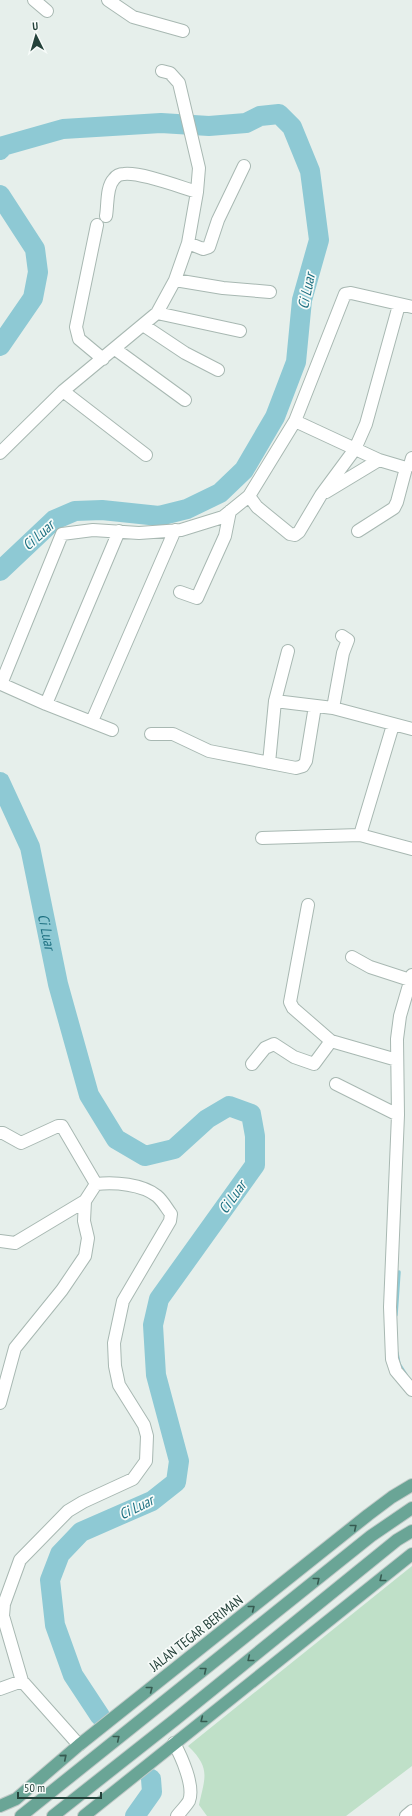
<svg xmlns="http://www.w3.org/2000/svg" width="412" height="1816" viewBox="0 0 412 1816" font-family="'PT Sans Narrow',sans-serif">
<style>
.green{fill:#bfe0c8}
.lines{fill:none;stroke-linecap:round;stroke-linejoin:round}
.stream{stroke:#8ec9d4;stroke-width:3.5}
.river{stroke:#8ec9d4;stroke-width:20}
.street-casing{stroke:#a8b8b2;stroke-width:14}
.primary-casing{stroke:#c2cac8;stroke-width:14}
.street{stroke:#fff;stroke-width:12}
.primary{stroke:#6aa596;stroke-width:12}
.oneway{stroke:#365b51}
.labels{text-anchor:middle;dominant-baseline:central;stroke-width:3.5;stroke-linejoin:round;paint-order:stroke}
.street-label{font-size:14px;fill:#24423a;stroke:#f7fbf9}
.water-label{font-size:15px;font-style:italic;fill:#1c6f80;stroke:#f7fbf9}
</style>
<rect width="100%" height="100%" fill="#e6efeb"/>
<path class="green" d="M 412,1566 L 412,1766 L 346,1816 L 207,1816 L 199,1805 C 205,1777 211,1768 188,1746 Z"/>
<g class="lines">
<path class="stream" d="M 396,1315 L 399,1272
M 397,1353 L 399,1364 L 406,1375"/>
<g class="river">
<path d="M 0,150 L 3,146 L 63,129 L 161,123 L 209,126 L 246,123 L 260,116 L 279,114 L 292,127 L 310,171 L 319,240 L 302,300 L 296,362 L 275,417 L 244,470 L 220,493 L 187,509 L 159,516 L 102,510 L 75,511 L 54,520 L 0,571"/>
<path d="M 0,195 L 35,249 L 38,272 L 33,298 L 0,346"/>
<path id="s1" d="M 0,782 L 30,847 L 58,984 L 89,1095 L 116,1139 L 145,1156 L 174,1149 L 207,1119 L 229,1106 L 251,1114 L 255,1136 L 255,1165 L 159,1299 L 153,1325 L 156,1375 L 179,1461 L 176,1482 L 152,1501 L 81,1532 L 60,1554 L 50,1580 L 55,1625 L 73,1675 L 100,1716"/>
<path d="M 135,1816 L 152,1792 L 151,1779"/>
</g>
<defs>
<path id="street" d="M 34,0 L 47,11
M 108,0 L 133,17 L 183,31
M 106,216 C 108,205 106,187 114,179 C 116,176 120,174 124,174 C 141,172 180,187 197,192
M 97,225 L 76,327 L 79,339 L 103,359
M 188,243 L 203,249 L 209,247 L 218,220 L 244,166
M 175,280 L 223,288 L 270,292
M 399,305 L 366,424 L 355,449 L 321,495 L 299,532 L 295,535 L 290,534 L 257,507 L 249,496 L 295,421 L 345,294 L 351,293 L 412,307
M 157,313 L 240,331
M 143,325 L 185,353 L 218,370
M 115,349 L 185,400
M 63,391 L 146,455
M 295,421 L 379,460
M 0,453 L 63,391 L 157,313 L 175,280 L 188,243 L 197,192 L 199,168 L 179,83 L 170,73 L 162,71
M 326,492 L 379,460 L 406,468 L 410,465 L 412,458
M 358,531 L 394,508 L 397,502 L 406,468
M 180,592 L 197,598 L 225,536 L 230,511
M 275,701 L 333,708 L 412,729
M 46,704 L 119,531
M 333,708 L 343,653 L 348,640 L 342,636
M 92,721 L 175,530
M 112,730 L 46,704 L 1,684 L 62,534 L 93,530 L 139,533 L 181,530 L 223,517 L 249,496
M 151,734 L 173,734 L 209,751 L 296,768 L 303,766 L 306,761 L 315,706
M 269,763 L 275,701 L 288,651
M 360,835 L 412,849
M 262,838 L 360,835 L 393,725
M 308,905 L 290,1002 L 293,1008 L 331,1041
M 352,957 L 370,967 L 410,980
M 412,975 L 400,1016 L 397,1039 L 398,1115 L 390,1307 L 392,1359 L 396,1371 L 412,1390
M 252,1064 L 265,1048 L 274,1044 L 294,1057 L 314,1064 L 331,1041 L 397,1060
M 336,1084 L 398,1115
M 0,1133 L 3,1133 L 21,1143 L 58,1126 L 62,1126 L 96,1184 L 85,1201 L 84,1221 L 88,1238 L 85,1256 L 62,1290 L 15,1348 L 0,1403
M 0,1241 L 15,1243 L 85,1201
M 22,1681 L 3,1616 L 4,1604 L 20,1560 L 68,1511 L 83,1502 L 133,1479 L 146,1461 L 147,1436 L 144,1425 L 119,1385 L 115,1366 L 114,1343 L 123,1301 L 170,1221 L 171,1214 C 167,1209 163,1201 157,1196 C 142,1184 115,1182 96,1184
M 0,1689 L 22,1681 L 79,1745
M 174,1743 C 181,1756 195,1786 189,1801 C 186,1806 181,1811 177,1816
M 406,1816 L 412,1811"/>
<path id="primary" d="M 0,1806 L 16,1799 L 79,1745 L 368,1515 L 392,1497 L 412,1485
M 21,1816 L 371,1536 L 412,1508
M 53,1816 L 176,1719 L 397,1540 L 412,1531
M 84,1816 L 412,1554"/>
</defs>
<use href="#street" class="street-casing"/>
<use href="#primary" class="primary-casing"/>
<use href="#street" class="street"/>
<use href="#primary" class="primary"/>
</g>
<defs><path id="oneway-chevron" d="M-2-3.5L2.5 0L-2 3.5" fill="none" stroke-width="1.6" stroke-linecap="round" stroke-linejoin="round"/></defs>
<g class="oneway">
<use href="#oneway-chevron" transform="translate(354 1527) rotate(-39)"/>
<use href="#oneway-chevron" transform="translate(382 1579) rotate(141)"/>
<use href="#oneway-chevron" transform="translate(317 1580) rotate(-39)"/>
<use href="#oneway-chevron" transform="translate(252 1608) rotate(-38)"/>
<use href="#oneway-chevron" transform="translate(250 1659) rotate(141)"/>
<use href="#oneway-chevron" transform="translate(204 1670) rotate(-39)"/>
<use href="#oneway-chevron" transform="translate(150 1689) rotate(-38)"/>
<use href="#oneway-chevron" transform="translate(203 1720) rotate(142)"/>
<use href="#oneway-chevron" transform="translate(117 1738) rotate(-39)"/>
<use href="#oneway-chevron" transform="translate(64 1757) rotate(-40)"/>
</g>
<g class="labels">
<g class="street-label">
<text transform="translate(196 1633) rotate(-38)">JALAN TEGAR BERIMAN</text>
</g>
<g class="water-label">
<text transform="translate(306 291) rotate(-78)">Ci Luar</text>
<text transform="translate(38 535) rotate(-42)">Ci Luar</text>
<text stroke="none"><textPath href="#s1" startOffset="158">Ci Luar</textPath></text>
<text transform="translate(232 1197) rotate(-54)">Ci Luar</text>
<text transform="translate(136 1507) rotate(-26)">Ci Luar</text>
</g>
</g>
<g transform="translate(36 36) rotate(355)" stroke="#f7fbf9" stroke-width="3" paint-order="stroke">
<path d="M0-3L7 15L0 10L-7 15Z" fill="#24423a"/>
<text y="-6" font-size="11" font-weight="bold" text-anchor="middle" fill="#24423a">U</text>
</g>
<path d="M18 1792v6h83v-6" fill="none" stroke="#24423a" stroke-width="2"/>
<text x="24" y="1792" font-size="12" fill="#24423a" stroke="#f7fbf9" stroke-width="3" paint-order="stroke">50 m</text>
</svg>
